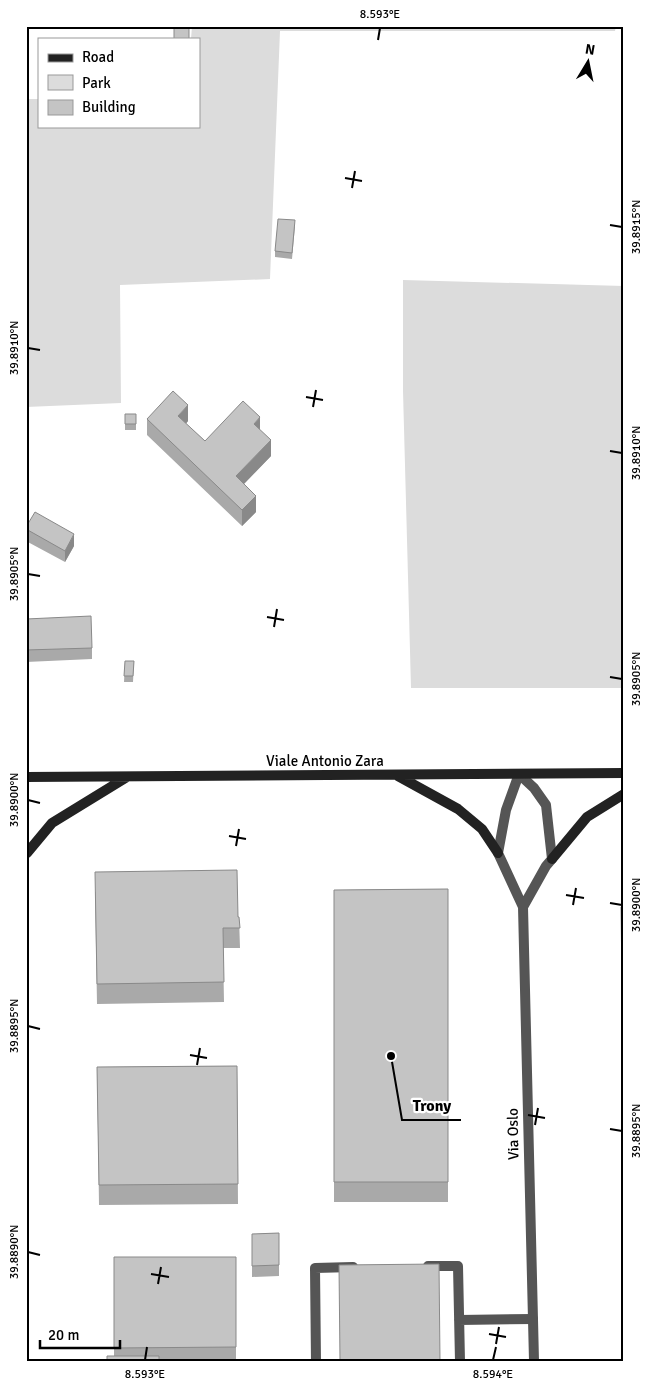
<svg xmlns="http://www.w3.org/2000/svg" width="650" height="1387" viewBox="0 0 650 1387" font-family="Signika,sans-serif">
<style>
.green{fill:#dcdcdc}
.lines{fill:none;stroke-linecap:round;stroke-linejoin:round}
.lane{stroke:#555;stroke-width:10}
.street{stroke:#555;stroke-width:10}
.secondary{stroke:#222;stroke-width:10}
.wall{fill:#a9a9a9}
.shaded-wall{fill:#898989}
.building{fill:#c4c4c4;stroke:#898989}
.ticks{fill:none;stroke:#000;stroke-width:2}
.labels{text-anchor:middle;dominant-baseline:central;stroke-width:4.5;stroke-linejoin:round;paint-order:stroke}
.street-label{font-size:15px;fill:#000;stroke:#fff}
.leader{fill:none;stroke:#000;stroke-width:2}
.callout-dot{fill:#000;stroke:#fff;stroke-width:2}
.callout-label{font-size:16px;text-anchor:middle;font-weight:bold;fill:#000;stroke:#fff;stroke-width:4.5;stroke-linejoin:round;paint-order:stroke}
.neatline{fill:none;stroke:#000;stroke-width:2}
.ticks-label{font-size:12px;text-anchor:middle;fill:#000}
</style>
<rect width="100%" height="100%" fill="#fff"/>
<path class="green" d="M 192,26 L 616,26 L 615,31 L 280,31 L 270,279 L 120,285 L 121,403 L 26,407 L 26,99 L 39,99 L 39,126 L 199,126 L 199,39 L 191,39 Z
M 403,280 L 624,286 L 624,688 L 411,688 L 403,391 Z"/>
<g class="lines">
<path class="lane" d="M 428,1266 L 458,1266 L 460,1361
M 459,1320 L 533,1319
M 316,1361 L 315,1268 L 353,1267"/>
<path class="street" d="M 523,907 L 546,866 L 552,859 L 546,805 L 534,788 L 519,774 L 506,810 L 498,853 L 523,907 L 534,1361"/>
<path class="secondary" d="M 398,776 L 458,809 L 482,829 L 498,853
M 26,777 L 624,773
M 27,853 L 52,823 L 127,777
M 552,859 L 587,817 L 624,794"/>
</g>
<path class="wall" d="M 295,226 L 292,259 L 275,257 L 275,251 Z
M 125,414 L 136,414 L 136,430 L 125,430 Z
M 147,419 L 188,421 L 186,424 L 205,441 L 260,430 L 271,456 L 244,484 L 256,512 L 242,526 L 147,435 Z
M 26,527 L 74,546 L 65,562 L 26,541 Z
M 26,619 L 92,648 L 92,659 L 26,662 Z
M 125,661 L 134,661 L 133,682 L 124,682 Z
M 448,889 L 448,1202 L 334,1202 L 334,890 Z
M 95,892 L 239,917 L 240,948 L 223,948 L 224,1002 L 97,1004 Z
M 237,1066 L 238,1204 L 99,1205 L 97,1067 Z
M 279,1233 L 279,1276 L 252,1277 L 252,1234 Z
M 114,1257 L 236,1257 L 236,1361 L 107,1361 L 114,1356 Z"/>
<path class="shaded-wall" d="M 188,405 L 188,421 L 178,432 L 178,416 Z
M 260,417 L 260,433 L 254,424 Z
M 271,440 L 271,456 L 236,492 L 236,476 Z
M 256,496 L 256,512 L 242,526 L 242,510 Z
M 74,534 L 74,546 L 65,562 L 65,551 Z"/>
<path class="building" d="M 174,26 L 189,26 L 189,39 L 174,39 Z
M 278,219 L 295,220 L 292,253 L 275,251 Z
M 173,391 L 188,405 L 178,416 L 205,441 L 243,401 L 260,417 L 254,424 L 271,440 L 236,476 L 256,496 L 242,510 L 147,419 Z
M 125,414 L 136,414 L 136,424 L 125,424 Z
M 35,512 L 74,534 L 65,551 L 26,529 L 26,527 Z
M 91,616 L 92,648 L 26,650 L 26,619 Z
M 125,661 L 134,661 L 133,676 L 124,676 Z
M 237,870 L 238,917 L 239,917 L 240,928 L 223,928 L 224,982 L 97,984 L 95,872 Z
M 448,889 L 448,1182 L 334,1182 L 334,890 Z
M 621,907 L 624,907 L 624,1128 Z
M 237,1066 L 238,1184 L 99,1185 L 97,1067 Z
M 279,1233 L 279,1265 L 252,1266 L 252,1234 Z
M 114,1257 L 236,1257 L 236,1347 L 114,1348 Z
M 439,1264 L 440,1361 L 340,1361 L 339,1265 Z
M 107,1356 L 159,1356 L 159,1361 L 107,1361 Z"/>
<path class="ticks" d="M 378,40 L 380,28M 345,178 L 362,181M 352,188 L 355,171M 610,225 L 622,227M 28,348 L 40,350M 306,397 L 323,400M 313,407 L 316,390M 610,451 L 622,453M 28,574 L 40,576M 267,617 L 284,620M 274,627 L 277,609M 610,677 L 622,679M 28,800 L 40,803M 229,836 L 246,839M 236,846 L 239,829M 566,895 L 584,898M 610,903 L 622,905M 573,905 L 576,888M 28,1026 L 40,1029M 190,1055 L 207,1058M 197,1065 L 200,1048M 528,1115 L 545,1118M 535,1125 L 538,1108M 610,1129 L 622,1131M 28,1252 L 40,1255M 151,1274 L 169,1277M 158,1284 L 161,1267M 489,1334 L 506,1337M 496,1344 L 499,1327M 145,1360 L 147,1347M 493,1360 L 496,1347"/>
<g class="labels">
<g class="street-label">
<text x="325" y="761">Viale Antonio Zara</text>
<text transform="translate(513 1134) rotate(-91)">Via Oslo</text>
</g>
</g>
<path class="leader" d="M391 1056L402 1120H461"/>
<circle class="callout-dot" cx="391" cy="1056" r="5"/>
<g class="callout-label">
<text x="432" y="1111">Trony</text>
</g>
<rect width="650" height="1387" fill="none" stroke="#ffffff" stroke-width="55"/>
<rect x="38" y="38" width="162" height="90" fill="#ffffff" stroke="#999999"/>
<rect x="48" y="54" width="25" height="8" fill="#222222" stroke="#999999"/>
<text x="82" y="62" font-size="15" fill="#000000">Road</text>
<rect x="48" y="75" width="25" height="15" fill="#dcdcdc" stroke="#999999"/>
<text x="82" y="88" font-size="15" fill="#000000">Park</text>
<rect x="48" y="100" width="25" height="15" fill="#c4c4c4" stroke="#999999"/>
<text x="82" y="112" font-size="15" fill="#000000">Building</text>
<g transform="translate(588 62) rotate(10)" stroke="#ffffff" stroke-width="4" paint-order="stroke">
<path d="M0-4L9 19L0 12L-9 19Z" fill="#000000"/>
<text y="-8" font-size="14" font-weight="bold" text-anchor="middle" fill="#000000">N</text>
</g>
<path d="M40 1340v8h80v-8" fill="none" stroke="#000000" stroke-width="2.5"/>
<text x="48" y="1340" font-size="15" fill="#000000" stroke="#ffffff" stroke-width="4" paint-order="stroke">20 m</text>
<rect x="28" y="28" width="594" height="1332" class="neatline"/>
<g class="ticks-label">
<text x="380" y="18">8.593°E</text>
<text transform="translate(636 227) rotate(-90)" y="4">39.8915°N</text>
<text transform="translate(14 348) rotate(-90)" y="4">39.8910°N</text>
<text transform="translate(636 453) rotate(-90)" y="4">39.8910°N</text>
<text transform="translate(14 574) rotate(-90)" y="4">39.8905°N</text>
<text transform="translate(636 679) rotate(-90)" y="4">39.8905°N</text>
<text transform="translate(14 800) rotate(-90)" y="4">39.8900°N</text>
<text transform="translate(636 905) rotate(-90)" y="4">39.8900°N</text>
<text transform="translate(14 1026) rotate(-90)" y="4">39.8895°N</text>
<text transform="translate(636 1131) rotate(-90)" y="4">39.8895°N</text>
<text transform="translate(14 1252) rotate(-90)" y="4">39.8890°N</text>
<text x="145" y="1378">8.593°E</text>
<text x="493" y="1378">8.594°E</text>
</g>
</svg>
